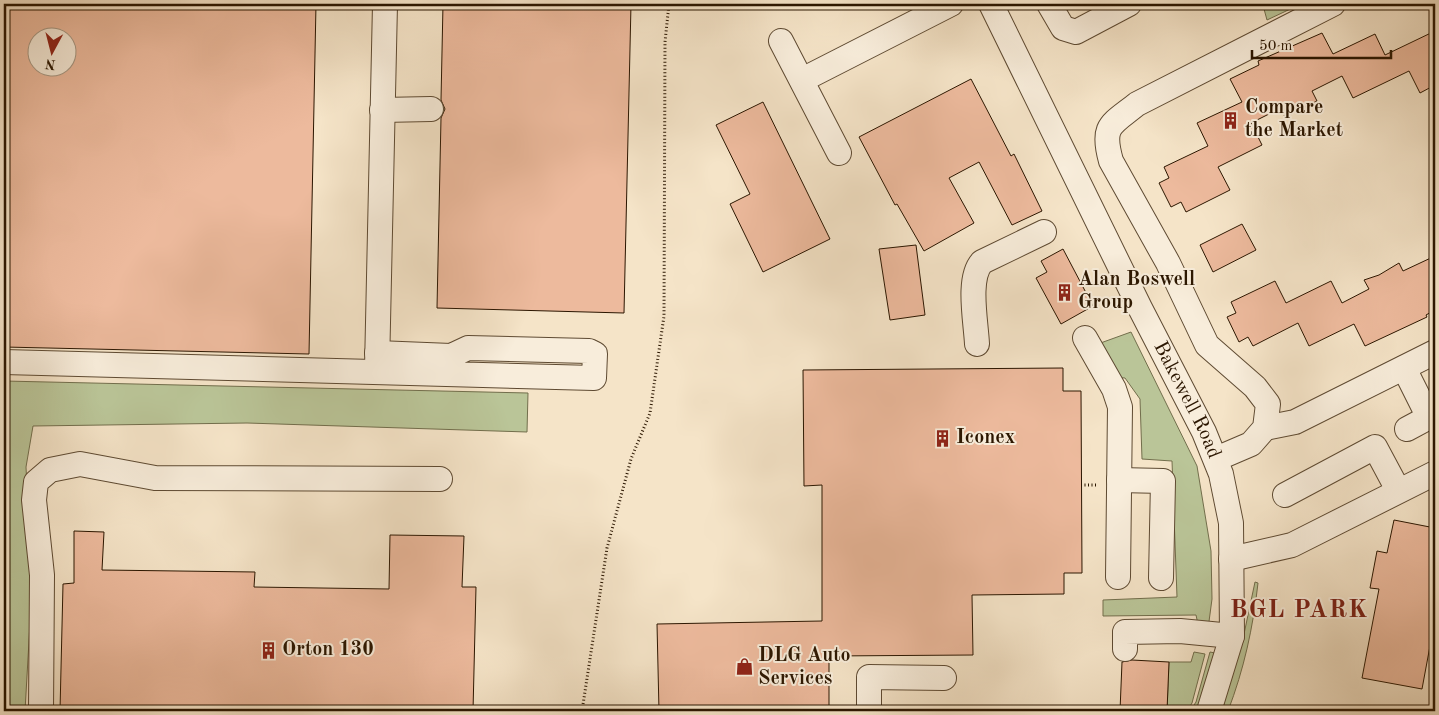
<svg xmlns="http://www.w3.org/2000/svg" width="1439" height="715" viewBox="0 0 1439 715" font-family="'Old Standard TT',serif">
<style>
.green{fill:#bac598;stroke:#726e4c}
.building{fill:#edba9d;stroke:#2b1600;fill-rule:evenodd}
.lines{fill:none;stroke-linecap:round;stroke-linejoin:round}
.minor-casing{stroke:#5e4a32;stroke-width:26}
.path{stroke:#2b1600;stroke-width:3;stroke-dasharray:1 2.5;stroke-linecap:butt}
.minor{stroke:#f8eddb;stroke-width:24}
.labels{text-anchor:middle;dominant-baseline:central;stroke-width:4;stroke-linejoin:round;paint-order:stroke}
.poi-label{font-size:20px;font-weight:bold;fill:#2b1600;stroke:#f8eddb;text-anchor:start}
.street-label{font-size:20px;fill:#2b1600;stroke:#f8eddb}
.district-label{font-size:25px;font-weight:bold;letter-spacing:1px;fill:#7a1f14;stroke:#f8eddb}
</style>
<rect width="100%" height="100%" fill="#f5e4c8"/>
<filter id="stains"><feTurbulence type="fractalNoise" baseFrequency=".004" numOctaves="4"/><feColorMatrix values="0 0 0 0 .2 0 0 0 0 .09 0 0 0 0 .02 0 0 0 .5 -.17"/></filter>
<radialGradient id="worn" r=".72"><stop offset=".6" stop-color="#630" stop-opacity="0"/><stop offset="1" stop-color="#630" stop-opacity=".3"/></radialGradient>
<path class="green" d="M 1274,4 L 1301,4 L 1267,20 L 1264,9 Z
M 1131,332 L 1197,466 L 1211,551 L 1212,599 L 1208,629 L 1199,629 L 1196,615 L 1103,616 L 1103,600 L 1177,597 L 1172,461 L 1142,459 L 1140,399 L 1125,378 L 1112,377 L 1095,345 Z
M 4,381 L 528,393 L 527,432 L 247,423 L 33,426 L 26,467 L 32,588 L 25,711 L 4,711 L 4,549 L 7,426 L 4,421 Z
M 1255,582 L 1258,583 C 1253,628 1244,669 1228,711 L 1218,711 L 1244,634 Z
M 1194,652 L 1205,654 L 1192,703 L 1187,711 L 1167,711 L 1169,662 L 1191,662 Z
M 1210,652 L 1220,654 L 1203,711 L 1190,711 L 1196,702 Z"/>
<path class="building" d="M 4,4 L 316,4 L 309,354 L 4,347 ZM 38,38 L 68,38 L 68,68 L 38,68 Z
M 443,4 L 631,4 L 624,313 L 437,308 L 441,118 L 445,109 L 441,100 Z
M 1435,31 L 1435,85 L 1420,93 L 1409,71 L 1353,98 L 1342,76 L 1312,91 L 1317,101 L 1285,117 L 1281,108 L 1251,123 L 1262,145 L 1218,167 L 1230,190 L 1186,212 L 1181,202 L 1171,207 L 1159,183 L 1169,178 L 1164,167 L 1208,146 L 1197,123 L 1242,102 L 1230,79 L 1259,65 L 1258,61 L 1322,33 L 1333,54 L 1375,34 L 1385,55 Z
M 971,79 L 1011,156 L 1014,154 L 1042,211 L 1012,225 L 979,162 L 949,178 L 974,223 L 924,251 L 897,204 L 895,205 L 859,137 Z
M 763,102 L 830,239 L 763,272 L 730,204 L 750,194 L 716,125 Z
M 1242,224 L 1256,250 L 1213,272 L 1200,245 Z
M 916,245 L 925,315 L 890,320 L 879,249 Z
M 1063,249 L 1093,306 L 1061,324 L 1036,278 L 1047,272 L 1041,261 Z
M 1435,256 L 1435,310 L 1426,315 L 1427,317 L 1365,346 L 1354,324 L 1309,346 L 1298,323 L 1253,346 L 1248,337 L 1239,342 L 1227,317 L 1236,313 L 1231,302 L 1275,281 L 1286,303 L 1331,281 L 1342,303 L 1369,289 L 1364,280 L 1379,275 L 1399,263 L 1403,271 Z
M 1063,368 L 1063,391 L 1081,391 L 1082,573 L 1064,573 L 1064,594 L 972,595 L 973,655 L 829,656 L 829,711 L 659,711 L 657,624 L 822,621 L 822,485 L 804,486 L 803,370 Z
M 1394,520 L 1435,528 L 1435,619 L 1422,689 L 1362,678 L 1379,589 L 1370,588 L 1377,551 L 1387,553 Z
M 74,531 L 104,532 L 102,570 L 255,572 L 254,587 L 389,589 L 390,535 L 464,536 L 462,587 L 476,587 L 473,711 L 60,711 L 63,584 L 74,583 Z
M 1132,660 L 1169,662 L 1167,711 L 1120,711 L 1122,662 Z"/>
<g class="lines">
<defs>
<g id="minor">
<path id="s1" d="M 991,4 L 1140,308 L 1204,432 L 1221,474 L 1231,523 L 1232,636 L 1209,711"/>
<path d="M 1049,4 L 1063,28 L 1076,32 L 1129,4"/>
<path d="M 781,41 L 839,153"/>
<path d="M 802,80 L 951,4"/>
<path d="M 382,110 L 431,109"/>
<path d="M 1085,338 L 1114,389 L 1120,407 L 1118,577"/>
<path d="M 977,344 C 976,322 967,278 982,262 L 1044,232"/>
<path d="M 4,362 L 594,378 L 595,354 L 589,351 L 468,348 L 451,356 L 377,353"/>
<path d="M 377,368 L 385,4"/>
<path d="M 1404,368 L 1429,418"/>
<path d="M 1265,428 L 1295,422 L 1435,352"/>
<path d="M 1407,429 L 1435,414"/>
<path d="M 1216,459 L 1251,444 L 1265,428 L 1268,404 L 1255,387 L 1207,345 L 1168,263 L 1111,161 C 1101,125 1111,125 1137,104 L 1333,4"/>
<path d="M 1119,480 L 1163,481 L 1161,578"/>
<path d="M 1285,495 L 1375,447 L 1398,490"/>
<path d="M 1231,559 L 1292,545 L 1435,473"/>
<path d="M 1125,649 L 1125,632 L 1180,631 L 1232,636"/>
<path d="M 41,711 L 42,575 L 34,500 L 36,482 L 50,470 L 80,464 L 155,478 L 440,479"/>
<path d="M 869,711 L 869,677 L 944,678"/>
</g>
</defs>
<use href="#minor" class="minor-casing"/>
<path class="path" d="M 1081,485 L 1098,485
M 582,711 L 607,548 L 631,459 L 650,413 L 664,316 L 665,42 L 669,4"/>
<use href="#minor" class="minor"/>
</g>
<defs>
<symbol id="building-bare" viewBox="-9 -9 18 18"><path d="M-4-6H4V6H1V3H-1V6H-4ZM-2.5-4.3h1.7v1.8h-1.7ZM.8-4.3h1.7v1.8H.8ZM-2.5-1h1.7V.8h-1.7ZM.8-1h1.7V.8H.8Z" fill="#8f2418" stroke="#f8eddb" stroke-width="2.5" paint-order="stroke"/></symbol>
<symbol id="shop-bare" viewBox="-9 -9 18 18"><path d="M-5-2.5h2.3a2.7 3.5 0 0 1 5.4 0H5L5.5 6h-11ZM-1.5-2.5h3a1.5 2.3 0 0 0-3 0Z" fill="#8f2418" stroke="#f8eddb" stroke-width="2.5" paint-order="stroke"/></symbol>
</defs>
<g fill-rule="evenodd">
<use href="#building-bare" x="1218" y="108" width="25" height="25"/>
<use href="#building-bare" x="1052" y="280" width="25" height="25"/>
<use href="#building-bare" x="930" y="426" width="25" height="25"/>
<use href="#building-bare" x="256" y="638" width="25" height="25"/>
<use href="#shop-bare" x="732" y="654" width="25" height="25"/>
</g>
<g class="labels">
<g class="poi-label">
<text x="1245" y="108">Compare<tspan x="1245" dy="23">the Market</tspan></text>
<text x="1078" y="280">Alan Boswell<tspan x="1078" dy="23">Group</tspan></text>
<text x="956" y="438">Iconex</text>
<text x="282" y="650">Orton 130</text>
<text x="758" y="656">DLG Auto<tspan x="758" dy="23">Services</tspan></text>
</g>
<g class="street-label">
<text stroke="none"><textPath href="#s1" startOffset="442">Bakewell Road</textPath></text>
</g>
<g class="district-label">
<text x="1299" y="610">BGL PARK</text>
</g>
</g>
<rect width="1439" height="715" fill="none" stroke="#f5e4c8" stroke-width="20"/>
<rect x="5" y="5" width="1429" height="705" fill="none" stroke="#2b1600" stroke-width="2.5"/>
<rect x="10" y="10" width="1419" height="695" fill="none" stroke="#2b1600"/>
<g transform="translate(52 52) rotate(187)"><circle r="24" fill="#f8eddb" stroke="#a69783"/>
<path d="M0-4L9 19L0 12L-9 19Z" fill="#8f2418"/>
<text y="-8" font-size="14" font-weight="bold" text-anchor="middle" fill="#2b1600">N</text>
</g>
<path d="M1252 50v8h139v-8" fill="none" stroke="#2b1600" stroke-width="2.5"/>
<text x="1259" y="50" font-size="15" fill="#2b1600" stroke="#f8eddb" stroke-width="4" paint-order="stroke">50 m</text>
<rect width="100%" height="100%" filter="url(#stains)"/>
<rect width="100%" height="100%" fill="url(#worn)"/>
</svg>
